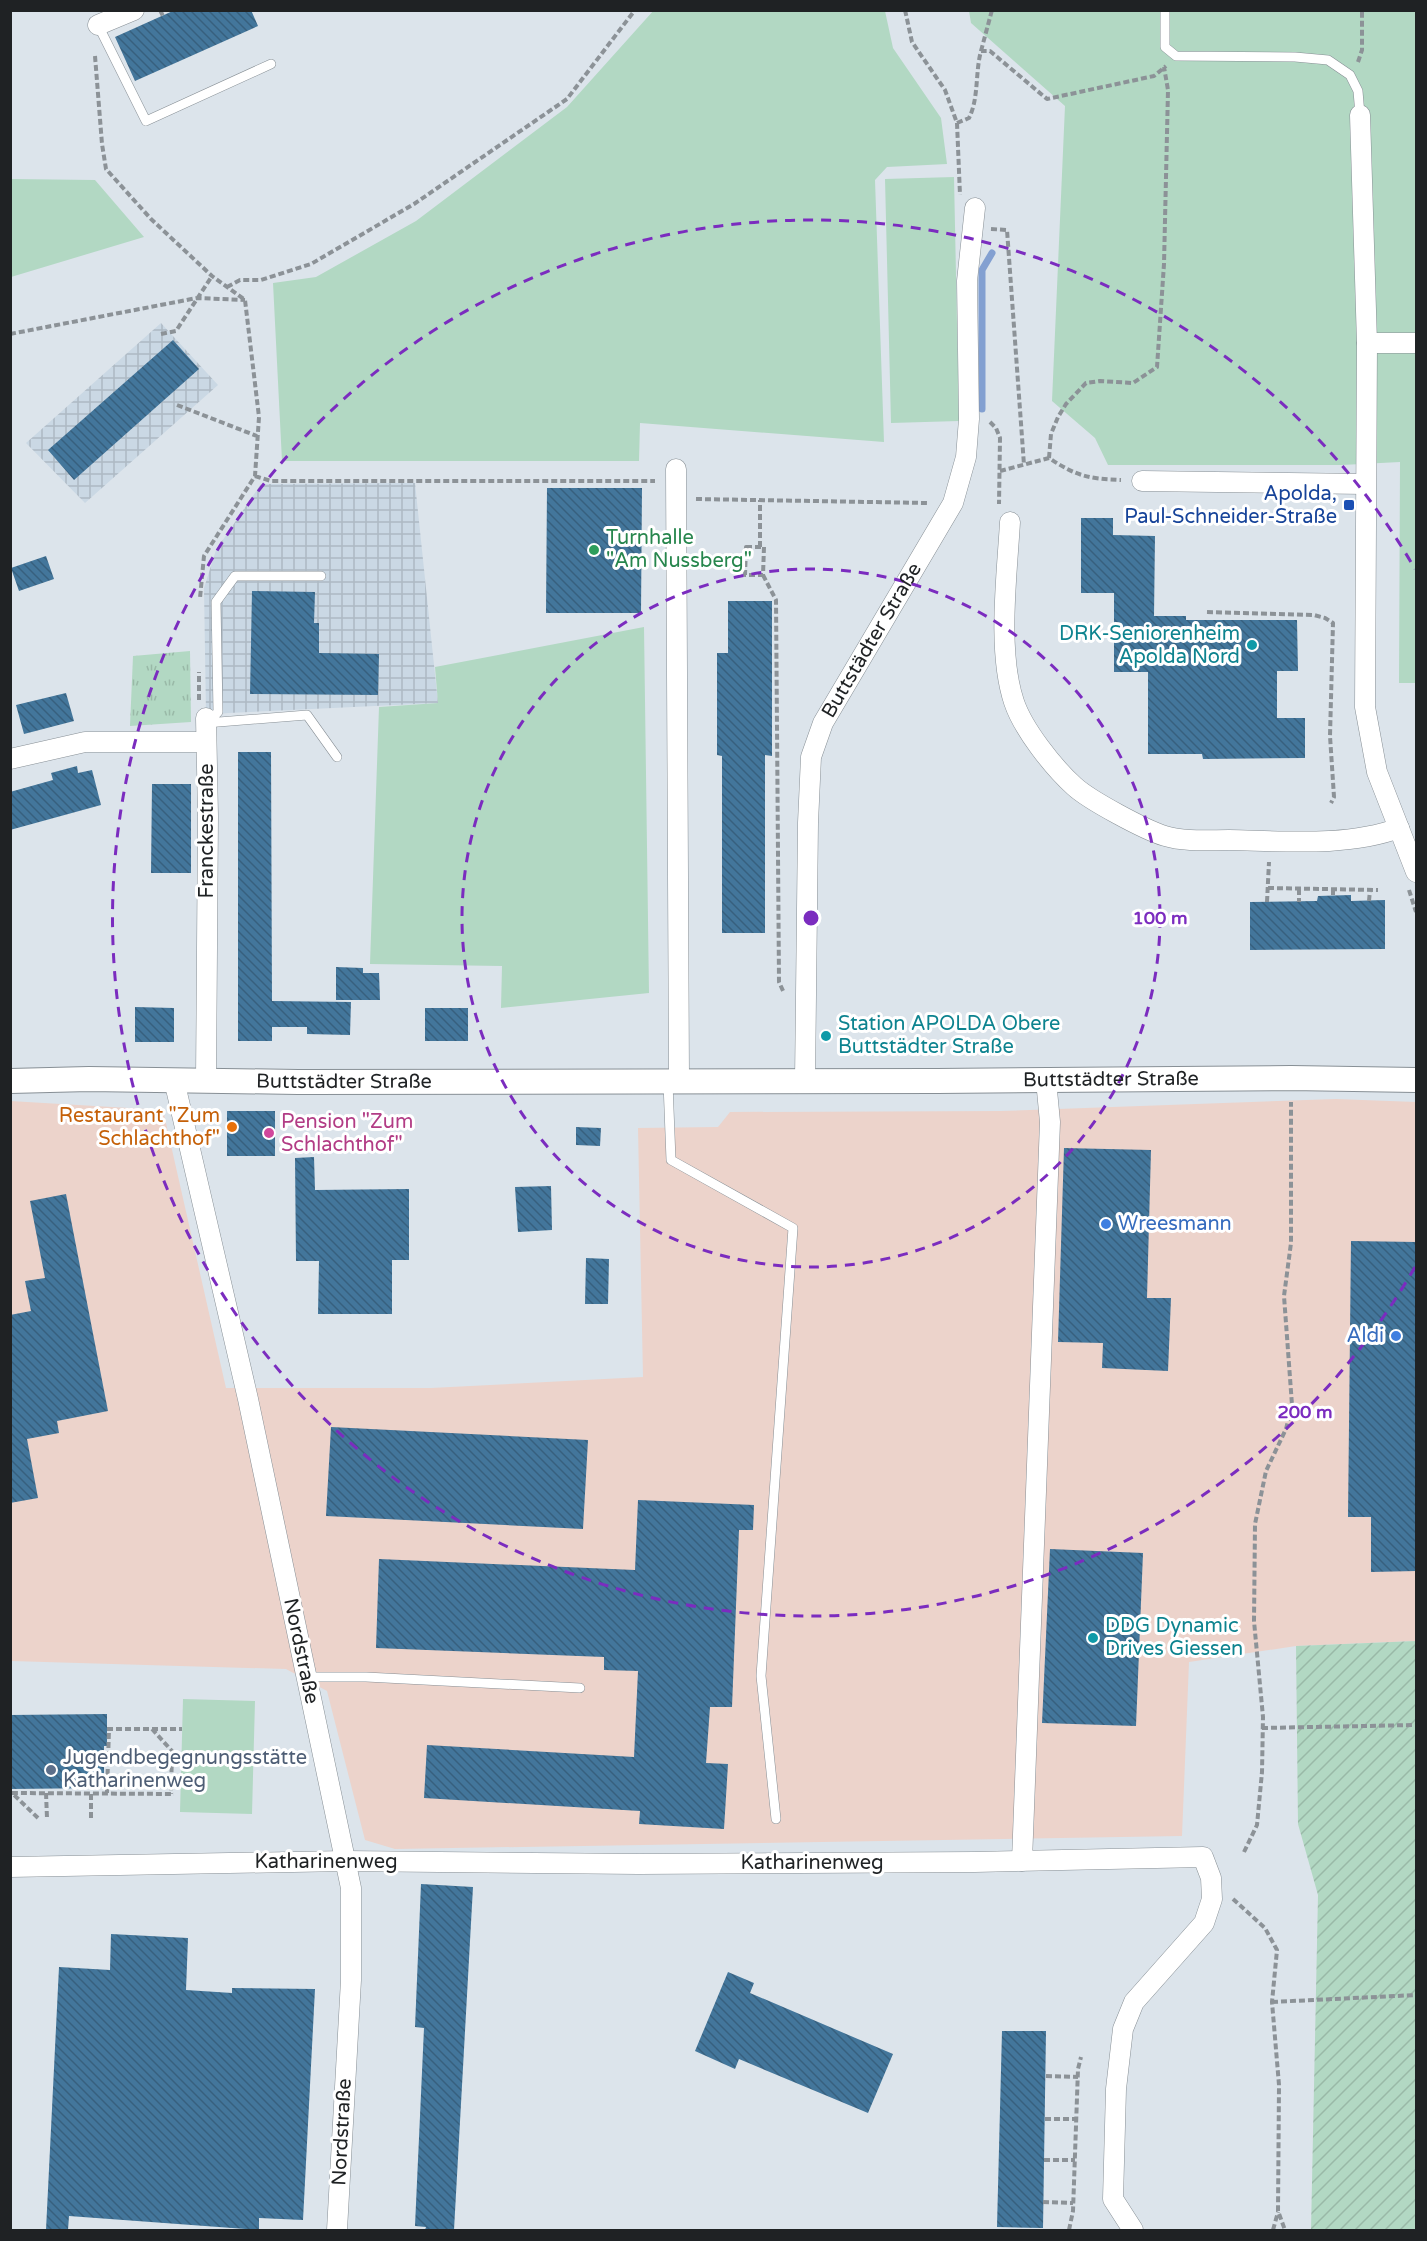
<svg xmlns="http://www.w3.org/2000/svg" width="1427" height="2241" viewBox="0 0 1427 2241" font-family="'Varela Round',sans-serif">
<style>
.commercial{fill:#ecd3cb}
.industrial{fill:url(#industrial-grid)}
.grass{fill:#b2d8c3}
.park{fill:url(#park-tufts)}
.garden{fill:url(#garden-furrows)}
.lines{fill:none;stroke-linecap:round;stroke-linejoin:round}
.stream{stroke:#83a0d1;stroke-width:7}
.building{fill:url(#building-back-hatch)}
.service-casing{stroke:#878f95;stroke-width:10}
.minor-casing{stroke:#878f95;stroke-width:21}
.tertiary-casing{stroke:#878f95;stroke-width:26}
.path{stroke:#8c9297;stroke-width:4;stroke-dasharray:6 3;stroke-linecap:butt}
.service{stroke:#fff;stroke-width:9}
.minor{stroke:#fff;stroke-width:20}
.tertiary{stroke:#fff;stroke-width:24}
.ring{fill:none;stroke:#7b2cbf;stroke-width:3;stroke-dasharray:10 8}
.transit-dot{fill:#1a4fb4;stroke:#fff;stroke-width:2}
.leisure-dot{fill:#2e9e5b;stroke:#fff;stroke-width:2}
.culture-dot{fill:#0f9aa8;stroke:#fff;stroke-width:2}
.food-dot{fill:#e8710a;stroke:#fff;stroke-width:2}
.hotel-dot{fill:#d1479c;stroke:#fff;stroke-width:2}
.shop-dot{fill:#3f7fe0;stroke:#fff;stroke-width:2}
.service-dot{fill:#5c6f8a;stroke:#fff;stroke-width:2}
.labels{text-anchor:middle;dominant-baseline:central;stroke-width:6;stroke-linejoin:round;paint-order:stroke}
.transit-label{font-size:20px;fill:#164399;stroke:#fff;text-anchor:end}
.leisure-label{font-size:20px;fill:#27864d;stroke:#fff;text-anchor:start}
.culture-label{font-size:20px;fill:#0d838f;stroke:#fff;text-anchor:start}
.street-label{font-size:20px;fill:#1f2224;stroke:#fff}
.food-label{font-size:20px;fill:#c56008;stroke:#fff;text-anchor:end}
.hotel-label{font-size:20px;fill:#b23c85;stroke:#fff;text-anchor:start}
.shop-label{font-size:20px;fill:#366cbe;stroke:#fff;text-anchor:start}
.service-label{font-size:20px;fill:#4e5e75;stroke:#fff;text-anchor:start}
.centre{fill:#7b2cbf;stroke:#fff;stroke-width:3}
.ring-label{font-size:18px;text-anchor:middle;font-weight:bold;fill:#7b2cbf;stroke:#fff;stroke-width:6;stroke-linejoin:round;paint-order:stroke}
</style>
<defs>
<pattern id="industrial-grid" width="8" height="8" patternUnits="userSpaceOnUse" patternTransform="scale(1.5)"><rect width="8" height="8" fill="#cad8e4"/><path d="M0 4h8M4 0v8" fill="none" stroke="#adb9c3"/></pattern>
<pattern id="park-tufts" width="24" height="20" patternUnits="userSpaceOnUse" patternTransform="scale(1.5)"><rect width="24" height="20" fill="#b2d8c3"/><path d="M3 7l-1-3M5 7V3M7 7l1-3M15 17l-1-3M17 17v-4M19 17l1-3" fill="none" stroke="#99b9a7"/></pattern>
<pattern id="garden-furrows" width="10" height="10" patternUnits="userSpaceOnUse" patternTransform="scale(1.5)"><rect width="10" height="10" fill="#b2d8c3"/><path d="M-1 1l2-2M0 10L10 0M9 11l2-2" fill="none" stroke="#99b9a7"/></pattern>
<pattern id="building-back-hatch" width="6" height="6" patternUnits="userSpaceOnUse" patternTransform="scale(1.5)"><rect width="6" height="6" fill="#43769b"/><path d="M-1 5l2 2M0 0l6 6M5-1l2 2" fill="none" stroke="#37607e"/></pattern>
</defs>
<rect width="100%" height="100%" fill="#dce4eb"/>
<path class="commercial" d="M 1336,1099 L 1416,1102 L 1416,1641 L 1296,1646 L 1189,1662 L 1182,1836 L 395,1849 L 365,1840 L 327,1691 L 286,1669 L 11,1661 L 10,1101 L 163,1110 L 226,1388 L 431,1388 L 643,1377 L 638,1128 L 718,1127 L 730,1112 L 1001,1111 Z"/>
<path class="industrial" d="M 161,323 L 218,385 L 85,503 L 26,443 Z
M 415,483 L 438,703 L 206,714 L 204,588 L 216,550 L 261,484 Z"/>
<path class="grass" d="M 654,10 L 885,11 L 893,48 L 941,118 L 947,164 L 887,167 L 875,180 L 884,442 L 640,423 L 639,461 L 282,461 L 273,283 L 316,277 L 416,221 L 567,107 Z
M 969,11 L 1416,11 L 1416,683 L 1399,683 L 1400,462 L 1342,465 L 1108,465 L 1095,438 L 1052,401 L 1065,106 L 971,23 Z
M 954,177 L 959,421 L 891,423 L 885,179 Z
M 11,179 L 95,180 L 144,237 L 11,277 Z
M 644,627 L 649,993 L 501,1008 L 502,966 L 370,964 L 379,707 L 438,703 L 435,667 Z
M 183,1699 L 255,1701 L 252,1814 L 180,1812 Z"/>
<path class="park" d="M 190,651 L 191,722 L 130,726 L 133,656 Z"/>
<path class="garden" d="M 1416,1641 L 1416,2230 L 1311,2230 L 1318,1895 L 1298,1824 L 1296,1646 Z"/>
<g class="lines">
<path class="stream" d="M 982,409 L 982,270 L 992,253"/>
</g>
<path class="building" d="M 175,10 L 251,10 L 258,26 L 135,81 L 115,37 Z
M 173,340 L 199,369 L 74,480 L 48,450 Z
M 547,488 L 642,488 L 641,613 L 546,613 Z
M 1081,518 L 1113,518 L 1113,535 L 1155,536 L 1154,616 L 1186,616 L 1186,620 L 1297,620 L 1298,671 L 1277,671 L 1277,718 L 1305,718 L 1305,758 L 1203,759 L 1202,754 L 1148,754 L 1148,672 L 1114,672 L 1114,593 L 1081,593 Z
M 46,556 L 54,579 L 19,591 L 11,568 Z
M 252,591 L 315,592 L 314,623 L 319,623 L 319,653 L 379,654 L 378,695 L 250,694 Z
M 728,601 L 772,601 L 772,756 L 765,755 L 765,933 L 722,933 L 722,756 L 717,755 L 717,653 L 728,653 Z
M 66,693 L 74,721 L 24,734 L 16,705 Z
M 238,752 L 271,752 L 272,1001 L 351,1002 L 350,1035 L 307,1034 L 307,1027 L 272,1027 L 272,1041 L 238,1041 Z
M 77,766 L 78,773 L 92,770 L 101,805 L 10,830 L 10,792 L 53,780 L 51,773 Z
M 152,784 L 191,784 L 191,873 L 151,873 Z
M 1351,895 L 1351,901 L 1385,900 L 1385,949 L 1250,950 L 1250,902 L 1317,901 L 1318,896 Z
M 336,967 L 363,968 L 363,973 L 379,973 L 380,1000 L 336,1000 Z
M 135,1007 L 174,1008 L 174,1042 L 135,1042 Z
M 425,1008 L 468,1008 L 468,1041 L 425,1041 Z
M 227,1111 L 275,1111 L 275,1156 L 227,1156 Z
M 576,1127 L 601,1128 L 600,1146 L 576,1145 Z
M 1064,1148 L 1151,1150 L 1147,1298 L 1171,1298 L 1168,1371 L 1102,1368 L 1103,1343 L 1058,1342 Z
M 314,1157 L 315,1190 L 409,1189 L 409,1260 L 392,1260 L 392,1314 L 318,1314 L 319,1261 L 296,1261 L 295,1158 Z
M 551,1186 L 552,1230 L 518,1232 L 515,1187 Z
M 66,1194 L 108,1411 L 57,1421 L 59,1433 L 27,1439 L 38,1498 L 10,1503 L 10,1315 L 31,1311 L 25,1281 L 45,1278 L 30,1201 Z
M 1351,1241 L 1416,1242 L 1416,1571 L 1371,1572 L 1371,1517 L 1348,1517 Z
M 586,1258 L 609,1259 L 608,1304 L 585,1304 Z
M 331,1427 L 588,1440 L 583,1529 L 326,1516 Z
M 638,1500 L 754,1505 L 753,1530 L 739,1530 L 732,1707 L 710,1707 L 706,1763 L 728,1764 L 724,1829 L 639,1824 L 640,1811 L 424,1798 L 427,1745 L 634,1757 L 638,1671 L 604,1670 L 604,1657 L 376,1648 L 379,1559 L 635,1570 Z
M 1050,1549 L 1143,1553 L 1136,1726 L 1042,1723 Z
M 107,1714 L 107,1746 L 104,1746 L 104,1788 L 10,1789 L 10,1715 Z
M 421,1884 L 473,1887 L 454,2230 L 425,2230 L 426,2227 L 415,2226 L 424,2028 L 415,2027 Z
M 111,1934 L 188,1938 L 186,1990 L 232,1993 L 232,1988 L 315,1989 L 303,2220 L 259,2218 L 259,2230 L 69,2216 L 68,2230 L 46,2230 L 59,1967 L 110,1970 Z
M 728,1972 L 754,1983 L 750,1993 L 893,2054 L 868,2113 L 739,2059 L 735,2069 L 695,2051 Z
M 1002,2031 L 1046,2031 L 1043,2228 L 997,2227 Z"/>
<g class="lines">
<defs>
<path id="service" d="M 1165,10 L 1165,47 L 1176,56 L 1295,57 L 1328,60 L 1350,75 L 1358,91 L 1360,115
M 98,25 L 146,121 L 271,64
M 208,722 L 218,712 L 216,602 L 235,576 L 321,576
M 206,723 L 307,715 L 337,757
M 668,1083 L 671,1160 L 793,1228 L 761,1676 L 776,1819
M 307,1677 L 366,1677 L 580,1688"/>
<g id="minor">
<path d="M 98,25 L 134,10"/>
<path d="M 1360,115 L 1367,343 L 1365,707 L 1377,772 L 1416,872"/>
<path d="M 1367,343 L 1416,343"/>
<path d="M 676,469 L 679,1080"/>
<path d="M 1142,481 L 1365,484"/>
<path d="M 1010,522 C 1007,575 997,651 1014,702 C 1023,729 1053,767 1074,786 C 1089,800 1145,830 1165,836 C 1184,842 1209,840 1229,840 C 1283,841 1348,847 1399,828"/>
<path d="M 206,718 L 208,816 L 206,1081"/>
<path d="M 10,759 L 85,742 L 206,742"/>
<path d="M 174,1080 L 248,1399 L 351,1888 L 351,1980 L 337,2230"/>
<path id="s1" d="M 805,1081 L 808,823 L 811,757 L 823,723 L 953,503 L 966,457 L 969,419 L 967,281 L 975,208"/>
<path d="M 1022,1861 L 1050,1122 L 1046,1080"/>
<path d="M 10,1867 L 345,1861 L 639,1864 L 975,1862 L 1203,1857 L 1211,1878 L 1212,1899 L 1204,1923 L 1134,2002 L 1123,2029 L 1116,2089 L 1113,2199 L 1133,2230"/>
</g>
<g id="tertiary">
<path id="s2" d="M 10,1081 L 89,1079 L 298,1082 L 937,1081 L 1291,1078 L 1416,1080"/>
</g>
</defs>
<use href="#service" class="service-casing"/>
<use href="#minor" class="minor-casing"/>
<use href="#tertiary" class="tertiary-casing"/>
<path class="path" d="M 160,10 L 163,16
M 905,10 L 912,42 L 945,90 L 957,123 L 960,195
M 981,51 L 992,10
M 95,56 L 102,144 L 106,169 L 151,219 L 212,276 L 245,300 L 259,417 L 255,476 L 204,556 L 200,598
M 1358,62 L 1362,50 L 1362,10
M 957,123 L 969,118 C 979,98 975,73 981,51 L 990,51 L 1047,99 L 1154,76 L 1166,66
M 991,229 L 1007,230 L 1024,465
M 227,287 L 240,280 L 261,280 L 311,264 L 414,204 L 567,99 L 635,10
M 10,334 L 197,298 L 245,300
M 161,334 L 176,331 L 212,276
M 177,405 L 257,436
M 990,422 L 996,428 L 1000,438 L 999,504
M 1049,458 L 1051,434 L 1058,417 L 1066,404 L 1086,383 L 1100,381 L 1133,383 L 1157,367 L 1164,264 L 1168,90 L 1164,67
M 1000,471 L 1049,458 C 1076,476 1089,479 1121,480
M 255,476 L 271,481 L 655,481
M 696,499 L 928,503
M 746,547 L 764,547 L 763,575 L 745,575 Z
M 760,547 L 760,500
M 763,575 L 776,600 L 779,982 L 784,993
M 1207,612 L 1314,615 L 1325,618 L 1333,623 L 1330,736 L 1334,797 L 1331,803
M 199,700 L 199,672
M 1268,888 L 1378,890
M 1299,889 L 1299,902
M 1333,889 L 1333,896
M 1409,890 L 1416,912
M 1369,901 L 1370,890
M 1267,902 L 1269,862
M 1262,1728 L 1416,1725
M 107,1729 L 182,1729
M 152,1729 L 172,1751 L 171,1794
M 46,1793 L 47,1818
M 107,1793 L 109,1729
M 38,1818 L 12,1793 L 174,1794
M 91,1818 L 91,1793
M 1244,1852 L 1257,1825 L 1262,1772 L 1263,1717 L 1254,1621 L 1255,1524 L 1266,1471 L 1286,1429 L 1292,1405 L 1284,1296 L 1291,1243 L 1291,1102
M 1233,1899 L 1265,1928 L 1277,1950 L 1272,2002 L 1279,2085 L 1278,2211 L 1285,2230
M 1272,2002 L 1416,1995
M 1046,2076 L 1078,2077
M 1045,2119 L 1076,2119
M 1044,2160 L 1075,2160
M 1043,2202 L 1073,2203
M 1069,2230 L 1073,2211 L 1078,2069 L 1081,2057
M 1273,2230 L 1278,2212"/>
<use href="#service" class="service"/>
<use href="#minor" class="minor"/>
<use href="#tertiary" class="tertiary"/>
</g>
<g class="ring">
<circle cx="811" cy="918" r="349"/>
<path d="M1415 1267A698 698 0 1 1 1415 569"/>
</g>
<rect class="transit-dot" x="1343" y="499" width="12" height="12" rx="3"/>
<circle class="leisure-dot" cx="594" cy="550" r="6"/>
<g class="culture-dot">
<circle cx="1252" cy="645" r="6"/>
<circle cx="826" cy="1036" r="6"/>
<circle cx="1093" cy="1638" r="6"/>
</g>
<circle class="food-dot" cx="232" cy="1127" r="6"/>
<circle class="hotel-dot" cx="269" cy="1133" r="6"/>
<g class="shop-dot">
<circle cx="1106" cy="1224" r="6"/>
<circle cx="1396" cy="1336" r="6"/>
</g>
<circle class="service-dot" cx="51" cy="1770" r="6"/>
<g class="labels">
<g class="transit-label">
<text x="1337" y="494">Apolda,<tspan x="1337" dy="23">Paul-Schneider-Straße</tspan></text>
</g>
<g class="leisure-label">
<text x="606" y="538">Turnhalle<tspan x="606" dy="23">"Am Nussberg"</tspan></text>
</g>
<g class="culture-label">
<text x="1240" y="634" text-anchor="end">DRK-Seniorenheim<tspan x="1240" dy="23">Apolda Nord</tspan></text>
<text x="838" y="1024">Station APOLDA Obere<tspan x="838" dy="23">Buttstädter Straße</tspan></text>
<text x="1105" y="1626">DDG Dynamic<tspan x="1105" dy="23">Drives Giessen</tspan></text>
</g>
<g class="street-label">
<text stroke="none"><textPath href="#s1" startOffset="456">Buttstädter Straße</textPath></text>
<text transform="translate(207 831) rotate(-90)">Franckestraße</text>
<text stroke="none"><textPath href="#s2" startOffset="1101">Buttstädter Straße</textPath></text>
<text stroke="none"><textPath href="#s2" startOffset="334">Buttstädter Straße</textPath></text>
<text transform="translate(301 1651) rotate(78)">Nordstraße</text>
<text x="326" y="1862">Katharinenweg</text>
<text x="812" y="1863">Katharinenweg</text>
<text transform="translate(342 2132) rotate(-87)">Nordstraße</text>
</g>
<g class="food-label">
<text x="220" y="1116">Restaurant "Zum<tspan x="220" dy="23">Schlachthof"</tspan></text>
</g>
<g class="hotel-label">
<text x="281" y="1122">Pension "Zum<tspan x="281" dy="23">Schlachthof"</tspan></text>
</g>
<g class="shop-label">
<text x="1118" y="1224">Wreesmann</text>
<text x="1384" y="1336" text-anchor="end">Aldi</text>
</g>
<g class="service-label">
<text x="63" y="1758">Jugendbegegnungsstätte<tspan x="63" dy="23">Katharinenweg</tspan></text>
</g>
</g>
<circle cx="811" cy="918" r="9" class="centre"/>
<g class="ring-label">
<text x="1160" y="924">100 m</text>
<text x="1305" y="1418">200 m</text>
</g>
<rect width="1427" height="2241" fill="none" stroke="#1f2224" stroke-width="24"/>
</svg>
